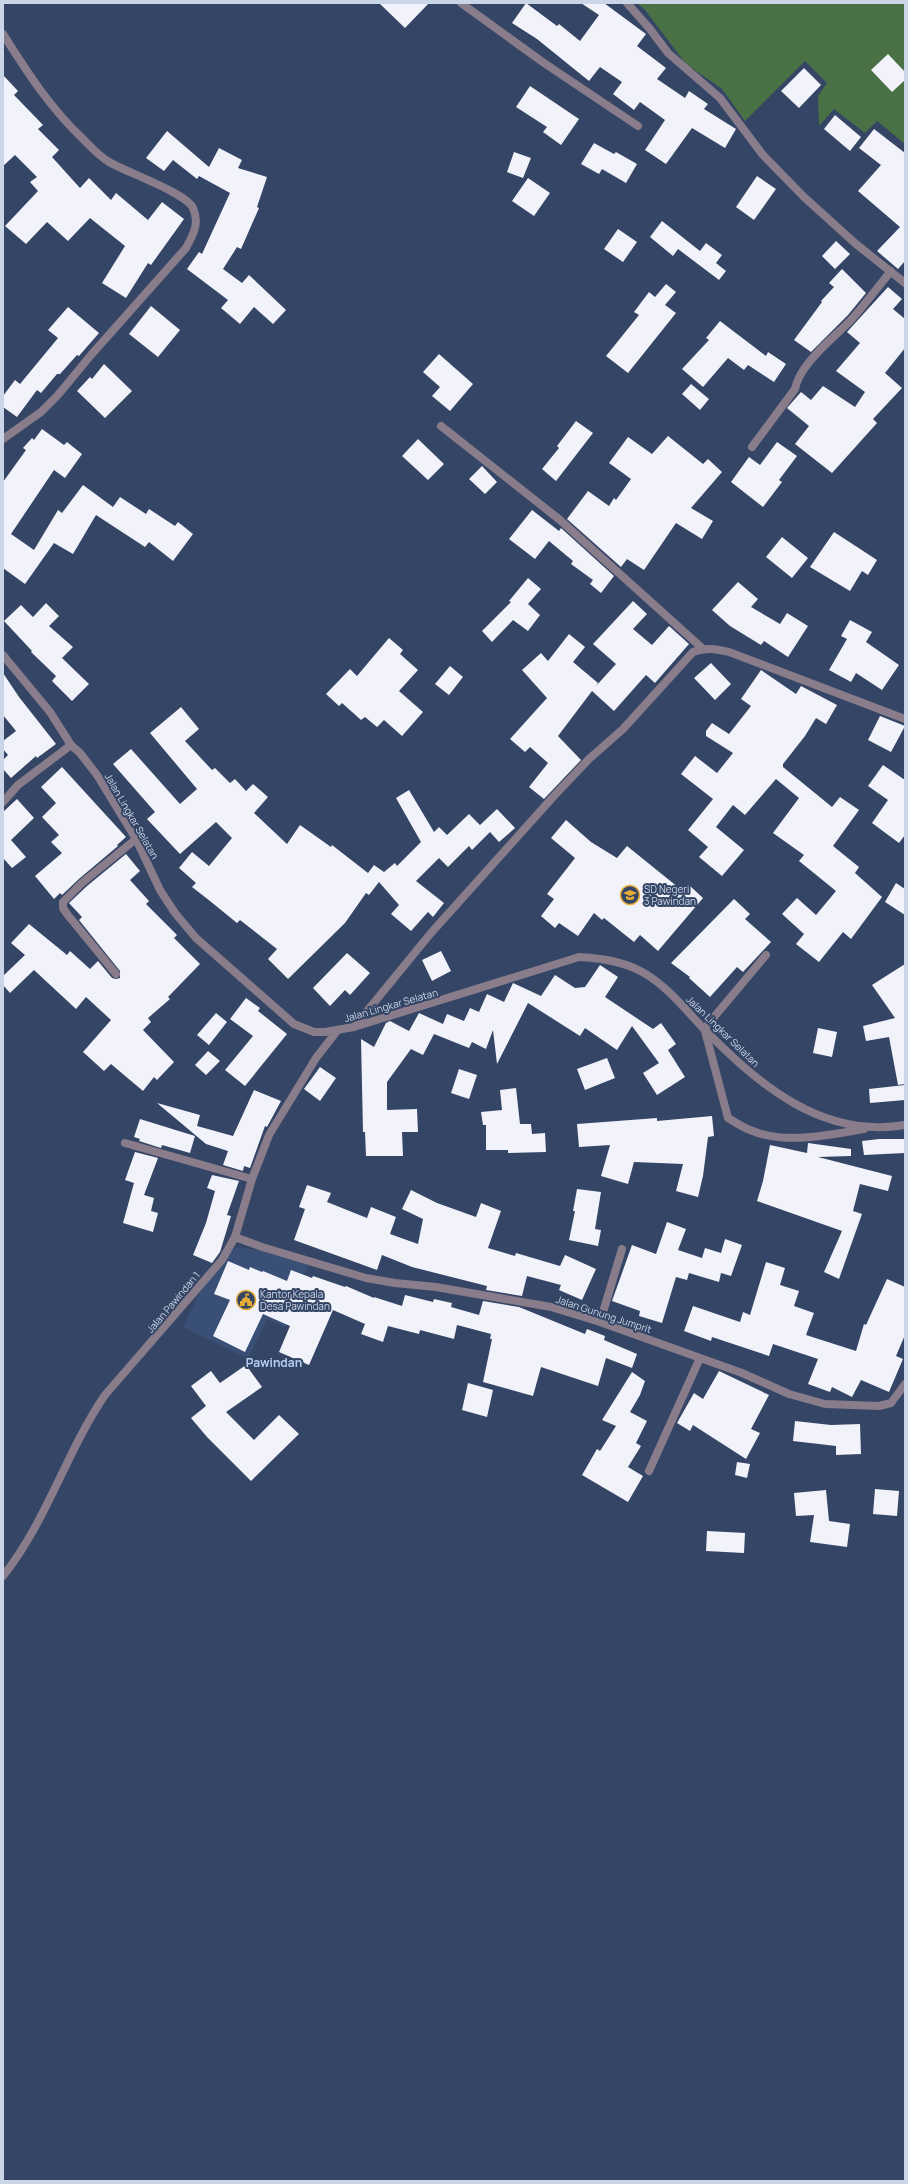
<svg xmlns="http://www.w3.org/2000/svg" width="908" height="2184" viewBox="0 0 908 2184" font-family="Manrope,sans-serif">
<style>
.built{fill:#3a4f75}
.green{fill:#4a7046}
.building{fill:#f1f2fa}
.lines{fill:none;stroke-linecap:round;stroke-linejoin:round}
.minor{stroke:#897c8b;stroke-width:8}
.tertiary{stroke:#897c8b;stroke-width:8}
.labels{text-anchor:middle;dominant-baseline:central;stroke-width:4;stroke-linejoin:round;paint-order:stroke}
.street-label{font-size:10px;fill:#cad5e8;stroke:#344565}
.poi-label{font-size:10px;fill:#cad5e8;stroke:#344565;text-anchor:start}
.quarter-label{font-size:12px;font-weight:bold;fill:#b9cef5;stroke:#344565}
</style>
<rect width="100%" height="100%" fill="#344565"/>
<path class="built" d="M 238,1247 L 261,1251 L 308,1265 L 286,1327 L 267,1320 L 248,1359 L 183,1327 L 206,1280 L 232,1250 Z"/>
<path class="green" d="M 637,3 L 905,3 L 905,144 L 877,121 L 865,133 L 834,109 L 819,126 L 818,96 L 827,83 L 805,61 L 745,121 L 722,89 L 686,64 L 645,10 Z"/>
<path class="building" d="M 379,3 L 429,3 L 405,28 Z
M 526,3 L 557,26 L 559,24 L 580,41 L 599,15 L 581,3 L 604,3 L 646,34 L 637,46 L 666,68 L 657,79 L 685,98 L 689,91 L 708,104 L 704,109 L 736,129 L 725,148 L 692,128 L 666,164 L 645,150 L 665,120 L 640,102 L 634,110 L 613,94 L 622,82 L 600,67 L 589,81 L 537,39 L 512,23 Z
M 888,54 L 905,72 L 905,80 L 892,92 L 871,70 Z
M 804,68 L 821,85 L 799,108 L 781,91 Z
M 3,75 L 18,91 L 14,95 L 43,125 L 38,129 L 59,150 L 52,157 L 80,188 L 89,178 L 111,200 L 116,193 L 148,220 L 162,202 L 184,219 L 151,265 L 148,263 L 126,298 L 102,283 L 125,246 L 90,218 L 68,241 L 47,222 L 26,244 L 5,226 L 38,191 L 30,182 L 37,177 L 15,155 L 3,166 Z
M 530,86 L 579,119 L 561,145 L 543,132 L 547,127 L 516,107 Z
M 835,115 L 861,137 L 850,151 L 824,129 Z
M 874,129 L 905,153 L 905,261 L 898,269 L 877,251 L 900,227 L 858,191 L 881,165 L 859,148 Z
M 167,131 L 209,167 L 219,148 L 242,160 L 238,168 L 267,177 L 257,207 L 259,208 L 241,249 L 237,247 L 223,269 L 242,283 L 249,275 L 286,310 L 273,324 L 254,307 L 240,324 L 221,308 L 228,300 L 187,269 L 199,252 L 202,254 L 230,193 L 199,176 L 197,179 L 173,160 L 164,171 L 146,158 Z
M 594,143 L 614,154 L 616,152 L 637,164 L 626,183 L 602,169 L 599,174 L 581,164 Z
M 514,152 L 531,158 L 523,178 L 507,172 Z
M 757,176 L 776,189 L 754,220 L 736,207 Z
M 528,178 L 550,193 L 534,216 L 512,201 Z
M 662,221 L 700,251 L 706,243 L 722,255 L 716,263 L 726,271 L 719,280 L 678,249 L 673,256 L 650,237 Z
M 618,229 L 637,242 L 623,262 L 604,249 Z
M 836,241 L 850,254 L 835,269 L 822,256 Z
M 842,269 L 866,293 L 848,315 L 811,352 L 794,340 L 822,302 L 821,301 L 834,287 L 829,283 Z
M 666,284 L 676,292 L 665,305 L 676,313 L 628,373 L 606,356 L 639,315 L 634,312 L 649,292 L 655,297 Z
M 888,287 L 902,299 L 893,309 L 905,319 L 905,348 L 885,373 L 902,388 L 873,419 L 877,423 L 832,473 L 795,444 L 809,426 L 787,408 L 801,392 L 811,400 L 823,386 L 855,407 L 865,392 L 836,371 L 860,343 L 847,332 Z
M 151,306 L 180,330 L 158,357 L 129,334 Z
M 68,307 L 99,333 L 79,356 L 77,355 L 60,374 L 57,374 L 41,393 L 37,390 L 17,417 L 3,407 L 3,396 L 15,380 L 20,384 L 58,338 L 48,330 Z
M 720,321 L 766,356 L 768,352 L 786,364 L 774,382 L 748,365 L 744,370 L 728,358 L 703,387 L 682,369 L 709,340 L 706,338 Z
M 439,354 L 473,384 L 450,411 L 432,396 L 440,387 L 423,372 Z
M 104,364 L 132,391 L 105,418 L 77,391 L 90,377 L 92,379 Z
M 691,384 L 709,399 L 700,410 L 682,394 Z
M 576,421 L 593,433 L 556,481 L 542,469 L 559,448 L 557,446 Z
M 42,429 L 64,445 L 67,442 L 82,454 L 65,478 L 54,470 L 11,534 L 34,550 L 58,510 L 62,513 L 83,485 L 113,507 L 120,497 L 146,514 L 149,509 L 175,526 L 178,522 L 193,534 L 173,561 L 149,542 L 145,547 L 96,515 L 73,554 L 54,543 L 25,584 L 3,568 L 3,482 L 26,450 L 23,448 L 32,438 L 34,440 Z
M 668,436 L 703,464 L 708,459 L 722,472 L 691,508 L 713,521 L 702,539 L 676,523 L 644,570 L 627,559 L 621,567 L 567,519 L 588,491 L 609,506 L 614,498 L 616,500 L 631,479 L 609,463 L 628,437 L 652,454 Z
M 418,439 L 444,464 L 428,480 L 402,456 Z
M 777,442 L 797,456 L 779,480 L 782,482 L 763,507 L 731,482 L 749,457 L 760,465 Z
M 482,466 L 497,482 L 485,494 L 469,479 Z
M 532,510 L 559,531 L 561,528 L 614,576 L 601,593 L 590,584 L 593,580 L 571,564 L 573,561 L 549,541 L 535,559 L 509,539 Z
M 834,532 L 877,560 L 868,575 L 862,571 L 850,591 L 810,567 Z
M 782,537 L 808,558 L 792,578 L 766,557 Z
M 528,578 L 541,589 L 528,604 L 540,615 L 528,631 L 513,620 L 492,642 L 482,631 L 511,602 L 509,601 Z
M 738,582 L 758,599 L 751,607 L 780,624 L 787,613 L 808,626 L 788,657 L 764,641 L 761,645 L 730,626 L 712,610 Z
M 633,601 L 647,614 L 633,629 L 652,645 L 669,626 L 689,644 L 655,683 L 646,675 L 614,711 L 592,691 L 558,736 L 581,760 L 544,799 L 529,787 L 548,763 L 530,747 L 525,752 L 510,739 L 547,698 L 522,670 L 541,653 L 548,661 L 569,634 L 585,647 L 573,662 L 598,683 L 596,686 L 616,664 L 593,644 Z
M 46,603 L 59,616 L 49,626 L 73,647 L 62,658 L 89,684 L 72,701 L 52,681 L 56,676 L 31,652 L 32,651 L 4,621 L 21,605 L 33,617 Z
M 850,620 L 872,632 L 866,642 L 899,665 L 882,690 L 856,673 L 851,682 L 829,670 L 847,639 L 841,636 Z
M 389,638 L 403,650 L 400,654 L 418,670 L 399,691 L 423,712 L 402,736 L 384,720 L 377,727 L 365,717 L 361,720 L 342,703 L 339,706 L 326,694 L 350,669 L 357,676 Z
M 711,663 L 731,684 L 715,700 L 694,678 Z
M 450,666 L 463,677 L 449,695 L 435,684 Z
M 761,670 L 796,694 L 801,686 L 837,705 L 826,724 L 816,718 L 805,736 L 783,764 L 783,767 L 832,807 L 840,797 L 859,810 L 833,846 L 859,867 L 855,873 L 882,897 L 851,939 L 843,932 L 819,962 L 796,944 L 804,934 L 782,914 L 797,898 L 816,915 L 836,891 L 799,861 L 804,855 L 773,833 L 799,798 L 776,779 L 745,815 L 733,805 L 716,827 L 744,850 L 722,876 L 699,857 L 708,847 L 688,830 L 713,799 L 681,774 L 695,756 L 717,773 L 733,753 L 706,736 L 706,731 L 712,723 L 729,734 L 751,706 L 741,699 Z
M 3,673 L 19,697 L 56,744 L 37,758 L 36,756 L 11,778 L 3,769 L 3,760 L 8,755 L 3,749 L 3,741 L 16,731 L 3,715 Z
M 181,707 L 199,729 L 185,741 L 212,770 L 215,768 L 230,783 L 235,779 L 246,791 L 253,784 L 268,797 L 254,813 L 287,844 L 300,825 L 331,847 L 332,845 L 368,873 L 374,865 L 384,872 L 395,863 L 397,866 L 421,842 L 396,798 L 409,790 L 434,832 L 439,827 L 447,835 L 469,814 L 480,825 L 497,809 L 515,828 L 499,842 L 490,832 L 472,850 L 469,846 L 448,867 L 439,858 L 416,881 L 444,903 L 433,917 L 428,912 L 411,931 L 391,914 L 399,905 L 379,882 L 369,895 L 366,893 L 345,923 L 288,979 L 268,959 L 277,949 L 240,920 L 237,923 L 210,901 L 192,887 L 196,883 L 179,868 L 192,852 L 209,866 L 232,838 L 216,822 L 180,854 L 147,819 L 155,812 L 113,764 L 131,749 L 180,804 L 197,789 L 150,733 Z
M 880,716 L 905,726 L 891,752 L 868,740 Z
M 883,765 L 905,780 L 905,835 L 899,843 L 872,823 L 888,800 L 868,786 Z
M 62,767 L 126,837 L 117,845 L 118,846 L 80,878 L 62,895 L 60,893 L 54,899 L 35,876 L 62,853 L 51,842 L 59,835 L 42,817 L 56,803 L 41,787 Z
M 17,799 L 34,818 L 11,840 L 26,857 L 12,868 L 3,858 L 3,812 Z
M 566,820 L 591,842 L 617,858 L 627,846 L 684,892 L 690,886 L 703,898 L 658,951 L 640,935 L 634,942 L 604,918 L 602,920 L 594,913 L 578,936 L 559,923 L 555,928 L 541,916 L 554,899 L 547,894 L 575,858 L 551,838 Z
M 126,854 L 140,871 L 130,880 L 149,901 L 146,904 L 177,935 L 174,938 L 200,964 L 168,997 L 170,999 L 148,1018 L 151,1022 L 143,1030 L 174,1062 L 157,1080 L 154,1077 L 143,1091 L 111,1064 L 104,1071 L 83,1052 L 111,1020 L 86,997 L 76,1009 L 34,970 L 10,993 L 3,985 L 3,976 L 25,955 L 11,943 L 29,924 L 67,955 L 70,951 L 90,969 L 98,961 L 112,978 L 116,979 L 120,978 L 120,971 L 79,920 L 82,917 L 69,903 L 87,886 Z
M 896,883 L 905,889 L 905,915 L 885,902 Z
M 734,899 L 750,914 L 745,919 L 771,942 L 743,972 L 737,967 L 710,997 L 689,978 L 690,977 L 671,963 Z
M 441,951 L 451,971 L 432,981 L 422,960 Z
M 347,953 L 370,973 L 350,995 L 345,990 L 330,1006 L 313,988 Z
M 905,964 L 905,1084 L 898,1085 L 889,1037 L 866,1041 L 863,1026 L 895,1018 L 872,985 Z
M 600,965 L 618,977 L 605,997 L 653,1029 L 661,1023 L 676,1044 L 668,1050 L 685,1077 L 657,1095 L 643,1073 L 659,1063 L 632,1026 L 617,1050 L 585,1028 L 580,1036 L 528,1003 L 497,1064 L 493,1030 L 486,1049 L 472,1042 L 469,1048 L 434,1034 L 423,1055 L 411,1049 L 387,1082 L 387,1110 L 417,1109 L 418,1132 L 402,1132 L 403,1156 L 366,1156 L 365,1132 L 363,1132 L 361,1039 L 374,1047 L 386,1023 L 390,1021 L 409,1031 L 419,1013 L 443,1024 L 447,1014 L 464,1021 L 470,1008 L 479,1012 L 487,994 L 504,1002 L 513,983 L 541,996 L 555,975 L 575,988 L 585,987 Z
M 246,998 L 260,1008 L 258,1011 L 287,1034 L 245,1086 L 225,1070 L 253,1036 L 230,1019 Z
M 216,1013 L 227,1022 L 209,1045 L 197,1035 Z
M 818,1028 L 837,1032 L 832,1057 L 813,1053 Z
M 208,1051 L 220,1061 L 206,1075 L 195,1065 Z
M 607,1058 L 615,1078 L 585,1090 L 577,1069 Z
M 320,1067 L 336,1078 L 320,1101 L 304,1089 Z
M 459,1069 L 477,1075 L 469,1099 L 451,1093 Z
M 905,1085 L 905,1100 L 870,1103 L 869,1089 Z
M 516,1088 L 520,1124 L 531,1124 L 532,1134 L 545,1133 L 546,1152 L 508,1153 L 508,1150 L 486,1150 L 486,1125 L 483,1125 L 481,1112 L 502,1110 L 500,1090 Z
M 254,1090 L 281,1101 L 267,1127 L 265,1126 L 250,1168 L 244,1166 L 243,1171 L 223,1165 L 228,1151 L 206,1144 L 157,1103 L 200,1115 L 197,1126 L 233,1136 Z
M 712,1116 L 714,1136 L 708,1137 L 703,1176 L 698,1197 L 676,1191 L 683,1164 L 634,1162 L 628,1184 L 601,1176 L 610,1145 L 579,1147 L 577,1124 L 657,1118 L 657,1121 Z
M 140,1119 L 195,1136 L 190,1153 L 162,1145 L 161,1148 L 139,1141 L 140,1139 L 134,1137 Z
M 879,1139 L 905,1139 L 905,1153 L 864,1155 L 862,1141 Z
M 808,1143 L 851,1149 L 851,1156 L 818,1157 L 892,1176 L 888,1191 L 860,1184 L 853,1211 L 862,1214 L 839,1279 L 824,1272 L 842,1231 L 757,1201 L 763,1181 L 770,1145 L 807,1153 Z
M 135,1152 L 158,1158 L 144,1195 L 154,1198 L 151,1211 L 158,1213 L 153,1232 L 123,1223 L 134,1183 L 125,1180 Z
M 212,1175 L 239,1181 L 227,1215 L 231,1216 L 220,1252 L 212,1263 L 193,1255 L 206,1223 L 215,1191 L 207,1188 Z
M 307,1185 L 331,1193 L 327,1202 L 367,1218 L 371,1207 L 396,1217 L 390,1234 L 418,1244 L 423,1219 L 402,1209 L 411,1190 L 437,1203 L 476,1217 L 481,1203 L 501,1211 L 488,1248 L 515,1256 L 516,1253 L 560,1266 L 565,1255 L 596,1269 L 582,1300 L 559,1290 L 561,1285 L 527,1276 L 522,1296 L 486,1290 L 487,1286 L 412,1267 L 382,1255 L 377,1270 L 294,1240 L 305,1209 L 299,1207 Z
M 577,1189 L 601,1192 L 595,1229 L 601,1230 L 598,1246 L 569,1240 L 575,1211 L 573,1211 Z
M 667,1222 L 686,1229 L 678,1250 L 702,1258 L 705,1248 L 721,1253 L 725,1239 L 742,1245 L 731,1276 L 721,1273 L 719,1282 L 689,1273 L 687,1280 L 676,1277 L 662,1323 L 639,1316 L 640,1311 L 612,1301 L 632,1245 L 656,1254 Z
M 228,1261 L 249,1270 L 250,1267 L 262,1272 L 263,1271 L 287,1281 L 291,1270 L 312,1278 L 313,1276 L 345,1287 L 346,1286 L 374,1298 L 374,1297 L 402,1306 L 405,1295 L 433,1302 L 434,1299 L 452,1303 L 451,1307 L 479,1315 L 483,1301 L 519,1307 L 585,1334 L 587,1329 L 605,1336 L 604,1340 L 637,1354 L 632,1368 L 606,1358 L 598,1386 L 541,1367 L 533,1396 L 483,1382 L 492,1339 L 490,1339 L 491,1334 L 457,1325 L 454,1339 L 420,1330 L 419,1334 L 388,1326 L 383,1342 L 361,1334 L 365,1324 L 333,1310 L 309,1365 L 279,1352 L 290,1326 L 263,1314 L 245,1352 L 213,1336 L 230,1300 L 214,1294 Z
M 766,1262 L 785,1268 L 780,1285 L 799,1291 L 794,1306 L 814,1313 L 806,1335 L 856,1351 L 864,1324 L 866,1325 L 887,1279 L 905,1287 L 905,1335 L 896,1356 L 903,1359 L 889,1392 L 861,1380 L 852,1397 L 832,1387 L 830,1392 L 808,1384 L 818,1359 L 773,1344 L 769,1356 L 712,1337 L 711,1341 L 684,1331 L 693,1306 L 740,1322 L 743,1312 L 750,1315 Z
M 246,1365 L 262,1387 L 226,1412 L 254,1440 L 279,1415 L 299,1434 L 251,1481 L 207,1437 L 191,1418 L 206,1406 L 191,1386 L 211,1371 L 220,1383 Z
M 719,1371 L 769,1395 L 751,1429 L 760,1433 L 746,1459 L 693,1425 L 690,1431 L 677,1423 L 694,1393 L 703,1399 Z
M 632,1372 L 645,1381 L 640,1395 L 630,1412 L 647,1421 L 636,1443 L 641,1446 L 628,1467 L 643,1476 L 628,1502 L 582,1475 L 597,1449 L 600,1451 L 616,1426 L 602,1420 Z
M 468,1383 L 493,1390 L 487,1417 L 462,1410 Z
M 795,1421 L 831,1425 L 860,1424 L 861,1454 L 836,1455 L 836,1446 L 793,1441 Z
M 737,1462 L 750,1464 L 747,1478 L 735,1475 Z
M 875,1489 L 899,1491 L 897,1516 L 873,1514 Z
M 826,1490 L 829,1521 L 850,1524 L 847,1547 L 810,1542 L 814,1515 L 796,1516 L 794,1493 Z
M 707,1531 L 745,1533 L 744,1553 L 706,1551 Z"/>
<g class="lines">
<path class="minor" d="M 461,3 L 544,63 L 638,126
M 627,3 L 650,29 L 668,53 L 720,98 L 763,155 L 804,197 L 856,244 L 905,283
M 3,34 C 27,72 50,108 84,140 C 91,147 99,156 109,162 C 126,172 186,193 193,208 C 200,223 193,235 186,248 L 91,355 L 58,395 L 41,412 L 3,439
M 441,426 L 560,520 L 702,648
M 752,447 L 795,389 C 800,363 834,338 852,319 C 865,304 878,287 891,271
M 3,802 L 18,785 L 71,745
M 116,974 L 67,914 L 63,908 L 63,902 L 83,882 L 136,839
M 354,1027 L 431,933 L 553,797 L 589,759 L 623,729 L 693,652 C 706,647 715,649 729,652 L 905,719
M 704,1029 L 766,955
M 125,1143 L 252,1179
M 235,1237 L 262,1247 L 366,1278 L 395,1283 L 436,1287 L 551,1307 L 600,1322 L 742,1373 L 789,1394 L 825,1404 L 879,1406 L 891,1403 L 905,1384
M 600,1322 L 622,1249
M 649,1471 L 700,1358
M 3,1576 C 47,1521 66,1452 105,1395 L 222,1260 L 235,1237 L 252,1179 L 269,1135 L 316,1058 L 337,1031"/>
<path class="tertiary" d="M 3,655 L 50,712 L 71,745 L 80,753 L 97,775 L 136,839 L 160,890 L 175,913 L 196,938 L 294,1024 L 314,1032 L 325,1032 L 354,1027 L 579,957 C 604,958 628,962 649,976 C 670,990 686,1010 703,1028 C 758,1084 821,1139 905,1125
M 705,1031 L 728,1118 C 735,1122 742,1127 750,1130 C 785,1145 828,1135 864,1129"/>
</g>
<defs>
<symbol id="school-ring" viewBox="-11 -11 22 22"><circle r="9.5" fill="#344565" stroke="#e5ad35" stroke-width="1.5"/><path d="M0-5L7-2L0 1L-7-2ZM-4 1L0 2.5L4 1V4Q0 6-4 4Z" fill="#e5ad35"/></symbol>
<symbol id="civic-ring" viewBox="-11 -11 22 22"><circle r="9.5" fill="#344565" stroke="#e5ad35" stroke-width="1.5"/><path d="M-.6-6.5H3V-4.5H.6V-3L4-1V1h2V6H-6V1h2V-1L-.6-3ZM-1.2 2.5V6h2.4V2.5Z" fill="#e5ad35"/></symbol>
</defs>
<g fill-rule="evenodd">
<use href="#school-ring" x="619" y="884" width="22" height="22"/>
<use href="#civic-ring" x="235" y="1289" width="22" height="22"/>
</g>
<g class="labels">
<g class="street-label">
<text transform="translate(132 816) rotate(60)">Jalan Lingkar Selatan</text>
<text transform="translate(391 1005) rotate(-16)">Jalan Lingkar Selatan</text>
<text transform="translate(723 1031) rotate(44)">Jalan Lingkar Selatan</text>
<text transform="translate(173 1302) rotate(-50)">Jalan Pawindan 1</text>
<text transform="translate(604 1314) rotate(18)">Jalan Gunung Jumprit</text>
</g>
<g class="poi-label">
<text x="644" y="889">SD Negeri<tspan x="644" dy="12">3 Pawindan</tspan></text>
<text x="260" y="1294">Kantor Kepala<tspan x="260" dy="12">Desa Pawindan</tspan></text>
</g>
<g class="quarter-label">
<text x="274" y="1362">Pawindan</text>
</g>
</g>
<rect width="908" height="2184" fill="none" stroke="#cad5e8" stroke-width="8"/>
</svg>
